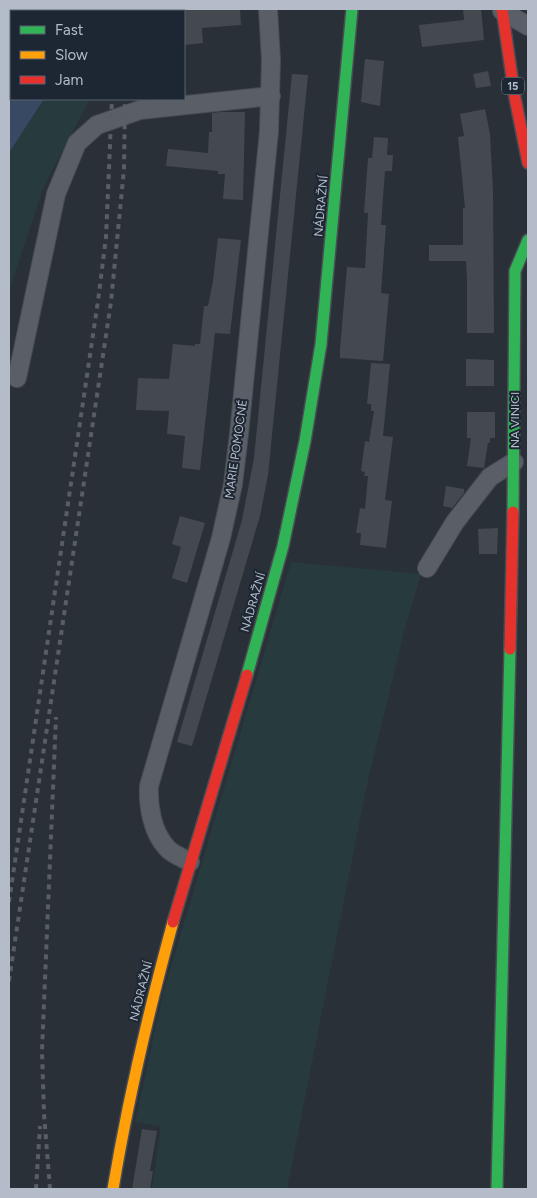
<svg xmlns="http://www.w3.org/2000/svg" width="537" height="1198" viewBox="0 0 537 1198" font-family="Figtree,sans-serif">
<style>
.green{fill:#273a3e}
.water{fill:#384963}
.building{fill:#444950}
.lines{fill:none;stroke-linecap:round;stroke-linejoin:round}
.street-casing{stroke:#484c53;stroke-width:20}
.fast-casing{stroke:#484c53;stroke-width:14}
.slow-casing{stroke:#484c53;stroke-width:14}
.jam-casing{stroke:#484c53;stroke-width:14}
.street{stroke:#5a5e66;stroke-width:18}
.fast{stroke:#30b455;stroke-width:11}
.slow{stroke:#ff9f0a;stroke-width:11}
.jam{stroke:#e5322d;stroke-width:11}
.rail{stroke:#595d64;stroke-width:4;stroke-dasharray:5 5;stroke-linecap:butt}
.labels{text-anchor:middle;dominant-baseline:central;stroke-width:4;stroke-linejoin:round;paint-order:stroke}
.shield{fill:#1d2633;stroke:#878f9c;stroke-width:1}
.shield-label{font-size:11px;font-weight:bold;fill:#b4bcc9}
.street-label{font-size:12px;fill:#b4bcc9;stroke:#1d2633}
</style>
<rect width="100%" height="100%" fill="#2a3038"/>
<path class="green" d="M 9,9 L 34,9 L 33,11 L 11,11 L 11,81 L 9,86 Z
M 44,99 L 90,99 L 44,186 L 9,291 L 9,153 Z
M 291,562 L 421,574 L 404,632 L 366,789 L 287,1189 L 152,1189 L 161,1126 L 135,1122 L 163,994 Z"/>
<path class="water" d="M 11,81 L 11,99 L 44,99 L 9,153 L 9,86 Z"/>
<path class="building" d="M 184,9 L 240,9 L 241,25 L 202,28 L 203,43 L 184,45 Z
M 463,9 L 481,9 L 484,40 L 422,47 L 419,25 L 464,20 Z
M 365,59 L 384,61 L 380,106 L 361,102 Z
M 488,71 L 491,86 L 476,88 L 473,74 Z
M 292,74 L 308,75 L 268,475 L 260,516 L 192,746 L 177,742 L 242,520 L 254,458 Z
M 485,109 L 490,134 L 493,191 L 494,333 L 467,333 L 467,280 L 466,261 L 429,261 L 429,245 L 463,245 L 463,208 L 465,208 L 458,137 L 464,136 L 460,114 Z
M 220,112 L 245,112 L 243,200 L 223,199 L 225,174 L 218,174 L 218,171 L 166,166 L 168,149 L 208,153 L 209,132 L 212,132 L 212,113 Z
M 374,137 L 388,138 L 387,155 L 393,155 L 392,171 L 385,171 L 381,225 L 386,225 L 381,293 L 389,294 L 383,361 L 340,358 L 340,349 L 347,267 L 365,268 L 368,213 L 364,213 L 368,158 L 372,158 Z
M 218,238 L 241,240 L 230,334 L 215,333 L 200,470 L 182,468 L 185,436 L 167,434 L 169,411 L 136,410 L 138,378 L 169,379 L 173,344 L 195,346 L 195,344 L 200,344 L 204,306 L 208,306 L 213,281 Z
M 466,359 L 494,360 L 494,386 L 466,386 Z
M 371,363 L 390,364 L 383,436 L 393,437 L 385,500 L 392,501 L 386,548 L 360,545 L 361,533 L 356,533 L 360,508 L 365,509 L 368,476 L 364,476 L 365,472 L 361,471 L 365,441 L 369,442 L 374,411 L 371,411 L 371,404 L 367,404 Z
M 467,412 L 495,412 L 495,438 L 490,438 L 490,443 L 488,443 L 484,468 L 467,466 L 471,438 L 467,438 Z
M 446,486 L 464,489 L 464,493 L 452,508 L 443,506 Z
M 180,516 L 205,523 L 187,583 L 172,578 L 181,547 L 172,544 Z
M 498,528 L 497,554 L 479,554 L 478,529 Z
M 142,1129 L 157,1131 L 150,1171 L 153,1171 L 150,1189 L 132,1189 Z"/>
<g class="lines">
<defs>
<path id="street" d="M 502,11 L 528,26
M 17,378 L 56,194 L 77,143 L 97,125 L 140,110 L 271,96
M 427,568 L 455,522 L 490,477 L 514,462
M 190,862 C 183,858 172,854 167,848 C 152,832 148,806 149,786 L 221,538 L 233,484 L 239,434 L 269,131 L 271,60 L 268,9"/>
<path id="fast" d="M 513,512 L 515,271 L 528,240
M 247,675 L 283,546 L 305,441 L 321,344 L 352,9
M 497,1189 L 510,649"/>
<path id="slow" d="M 113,1189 C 128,1099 149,1010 173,922"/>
<path id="jam" d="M 502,9 L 515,98 L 528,163
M 510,649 L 513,512
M 173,922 L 247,675"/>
</defs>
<use href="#street" class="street-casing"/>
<use href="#fast" class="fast-casing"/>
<use href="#slow" class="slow-casing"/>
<use href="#jam" class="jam-casing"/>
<use href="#street" class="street"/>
<use href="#fast" class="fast"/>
<use href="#slow" class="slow"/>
<use href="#jam" class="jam"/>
<path class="rail" d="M 109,9 L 110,11
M 122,9 L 122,11
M 9,902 L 98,301 L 106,237 L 112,99
M 9,981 L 111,302 L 124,169 L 125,99
M 36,1189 L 40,1126
M 50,1189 L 44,1114 L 42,1051 L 56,717"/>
</g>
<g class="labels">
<rect class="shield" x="502" y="77.5" width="22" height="17" rx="4"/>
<g class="shield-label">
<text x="513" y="86">15</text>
</g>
<g class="street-label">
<text transform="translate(321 206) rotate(-85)">NÁDRAŽNÍ</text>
<text transform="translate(515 420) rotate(-90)">NA VINICI</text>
<text transform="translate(236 449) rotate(-82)">MARIE POMOCNÉ</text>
<text transform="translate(253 602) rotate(-74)">NÁDRAŽNÍ</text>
<text transform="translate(141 991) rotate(-76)">NÁDRAŽNÍ</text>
</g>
</g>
<rect width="537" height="1198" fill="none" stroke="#b4bcc9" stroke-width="20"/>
<rect x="10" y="10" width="175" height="90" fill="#1d2633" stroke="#59626f"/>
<rect x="20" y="26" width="25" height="8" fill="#30b455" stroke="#59626f"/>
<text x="55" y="35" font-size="15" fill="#b4bcc9">Fast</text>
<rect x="20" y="51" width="25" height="8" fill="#ff9f0a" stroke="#59626f"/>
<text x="55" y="60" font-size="15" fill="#b4bcc9">Slow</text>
<rect x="20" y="76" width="25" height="8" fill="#e5322d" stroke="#59626f"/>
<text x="55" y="85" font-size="15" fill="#b4bcc9">Jam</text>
</svg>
